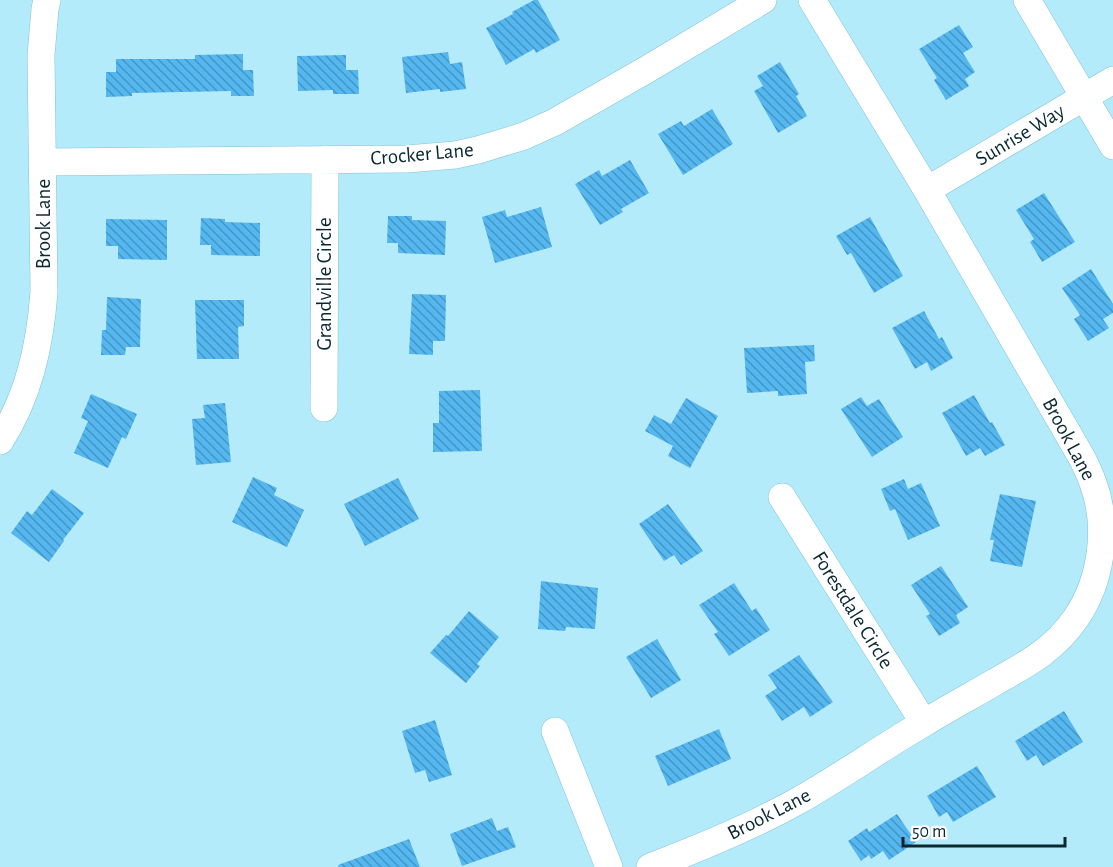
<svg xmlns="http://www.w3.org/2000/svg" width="1113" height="867" viewBox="0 0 1113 867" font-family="'Alegreya Sans',sans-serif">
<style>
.building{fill:url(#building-back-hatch)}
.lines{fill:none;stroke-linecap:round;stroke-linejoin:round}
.minor-casing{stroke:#7ec3d7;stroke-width:28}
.minor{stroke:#fff;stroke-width:27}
.labels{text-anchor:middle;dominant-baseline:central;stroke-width:4.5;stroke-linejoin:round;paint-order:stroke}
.street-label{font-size:21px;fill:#0a2830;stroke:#fff}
</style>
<defs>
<pattern id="building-back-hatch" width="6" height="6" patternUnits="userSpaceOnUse" patternTransform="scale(1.5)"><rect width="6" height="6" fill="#55b7f0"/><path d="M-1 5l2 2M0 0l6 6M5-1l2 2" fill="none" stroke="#4595c3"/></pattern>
</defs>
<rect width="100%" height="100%" fill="#b4ebfb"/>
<path class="building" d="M 534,0 L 538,0 L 560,40 L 536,53 L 534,49 L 506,65 L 486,28 L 513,14 L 512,12 Z
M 959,25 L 973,47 L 963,53 L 975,72 L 965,79 L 969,86 L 946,100 L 934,80 L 937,78 L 919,49 Z
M 448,52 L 450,64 L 462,62 L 466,89 L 440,92 L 440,89 L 406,93 L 402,57 Z
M 243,54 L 243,70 L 253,70 L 254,96 L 231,96 L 231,91 L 132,93 L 132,96 L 106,97 L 106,72 L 116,72 L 116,59 L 195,59 L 195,55 Z
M 346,55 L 346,70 L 358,70 L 359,94 L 333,94 L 333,90 L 298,91 L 297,56 Z
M 780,62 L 799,94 L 796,96 L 807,116 L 778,133 L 754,91 L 763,86 L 757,76 Z
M 712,109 L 733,144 L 683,175 L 658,134 L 681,121 L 684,126 Z
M 630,160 L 649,193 L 621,209 L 623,212 L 600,225 L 575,184 L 599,170 L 602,176 Z
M 1044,193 L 1075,242 L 1042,262 L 1030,242 L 1034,239 L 1016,210 Z
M 541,207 L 552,247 L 495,263 L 482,217 L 505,210 L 507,217 Z
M 388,216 L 412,216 L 412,220 L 446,221 L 445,255 L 398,253 L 398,243 L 387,243 Z
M 870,217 L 903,276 L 874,293 L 851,253 L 847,255 L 836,236 Z
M 201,218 L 225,219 L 225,222 L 260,223 L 260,256 L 211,255 L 211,245 L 200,245 Z
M 106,219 L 167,220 L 167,260 L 118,259 L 118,246 L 106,246 Z
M 1091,269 L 1113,304 L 1113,313 L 1103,319 L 1109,328 L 1088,341 L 1074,319 L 1080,315 L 1062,288 Z
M 412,294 L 446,295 L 445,341 L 433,341 L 433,355 L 409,354 Z
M 107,297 L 141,299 L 140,347 L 126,347 L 125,355 L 101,355 L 102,330 L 106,330 Z
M 195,300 L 244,300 L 244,326 L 238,327 L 239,359 L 197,359 Z
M 924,311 L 939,339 L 942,337 L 953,358 L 931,371 L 927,362 L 915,369 L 892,328 Z
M 814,345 L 815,361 L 805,362 L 807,394 L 778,396 L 778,391 L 747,393 L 744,348 Z
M 480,390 L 482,451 L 433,452 L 433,423 L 439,423 L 439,391 Z
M 91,394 L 137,414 L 126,439 L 122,437 L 108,468 L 74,453 L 88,421 L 81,418 Z
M 974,395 L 990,423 L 992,422 L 1005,445 L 985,456 L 980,448 L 966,456 L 942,413 Z
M 861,397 L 867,406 L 879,399 L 903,437 L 872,457 L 841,409 Z
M 686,398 L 718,416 L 690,468 L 668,456 L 673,446 L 645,431 L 654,415 L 671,424 Z
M 225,403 L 231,462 L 196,465 L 192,419 L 205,418 L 203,405 Z
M 253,477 L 277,488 L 274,495 L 304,510 L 287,547 L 232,522 Z
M 398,478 L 419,519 L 365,546 L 344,504 Z
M 904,479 L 908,489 L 921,483 L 940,526 L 908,540 L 895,509 L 890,511 L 881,489 Z
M 52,489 L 84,513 L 63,540 L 64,541 L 49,562 L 11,533 L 27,511 L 32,515 Z
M 1000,494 L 1036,501 L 1022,567 L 990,561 L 994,540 L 990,540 Z
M 668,504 L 703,551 L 681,565 L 674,555 L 664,561 L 639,524 Z
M 941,566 L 968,607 L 956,615 L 960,623 L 939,636 L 926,616 L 930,614 L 911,585 Z
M 541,581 L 598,588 L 595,629 L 566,627 L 565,631 L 538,629 Z
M 734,583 L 752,611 L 756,608 L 770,630 L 729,656 L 714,634 L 718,632 L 699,605 Z
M 469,611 L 499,637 L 477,664 L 480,666 L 466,683 L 430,653 L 446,635 L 448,636 Z
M 657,639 L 681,680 L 651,698 L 626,657 Z
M 799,655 L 833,702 L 810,717 L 804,707 L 782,721 L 765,696 L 777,688 L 768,675 Z
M 1064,711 L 1083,742 L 1043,766 L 1036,755 L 1027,761 L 1015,741 Z
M 435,720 L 452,775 L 429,782 L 425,770 L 415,773 L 402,731 Z
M 719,729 L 731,759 L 668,786 L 655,756 Z
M 977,766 L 996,797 L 953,822 L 947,812 L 939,817 L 927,796 Z
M 897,814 L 916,842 L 889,860 L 883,851 L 871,859 L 869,855 L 861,861 L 848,841 L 867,828 L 869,832 Z
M 492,818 L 497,831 L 508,827 L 516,847 L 462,866 L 450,834 Z
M 409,839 L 420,867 L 339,867 L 338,865 Z"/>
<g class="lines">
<defs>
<path id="minor" d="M 1027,0 L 1113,146
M 43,162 L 407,159 L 455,155 L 478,150 L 524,136 L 555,122 L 646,70 L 763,0
M 927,190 L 1113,80
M 324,408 L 325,159
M 0,441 C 29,396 40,345 44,292 L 41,55 L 45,9 L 47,0
M 782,497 L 924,723
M 555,731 L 609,867
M 650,867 C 700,848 749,828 796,802 C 839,778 881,748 924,723 C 947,709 971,696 995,682 C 1027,664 1055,649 1076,618 C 1102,580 1109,526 1093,483 C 1090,474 1086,466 1082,458 L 927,190 L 812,0"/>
</defs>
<use href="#minor" class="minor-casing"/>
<use href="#minor" class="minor"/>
</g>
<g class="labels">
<g class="street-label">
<text transform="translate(1020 135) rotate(-31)">Sunrise Way</text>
<text transform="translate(422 154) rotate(-5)">Crocker Lane</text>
<text transform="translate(43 224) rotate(-90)">Brook Lane</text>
<text transform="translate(324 284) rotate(-90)">Grandville Circle</text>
<text transform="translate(1069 439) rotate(62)">Brook Lane</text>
<text transform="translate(853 610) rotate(58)">Forestdale Circle</text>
<text transform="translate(769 814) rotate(-27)">Brook Lane</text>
</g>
</g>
<path d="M903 837v9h162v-9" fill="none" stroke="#0a2830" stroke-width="3"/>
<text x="912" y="837" font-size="18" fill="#0a2830" stroke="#ffffff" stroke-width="4.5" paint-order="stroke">50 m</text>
</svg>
